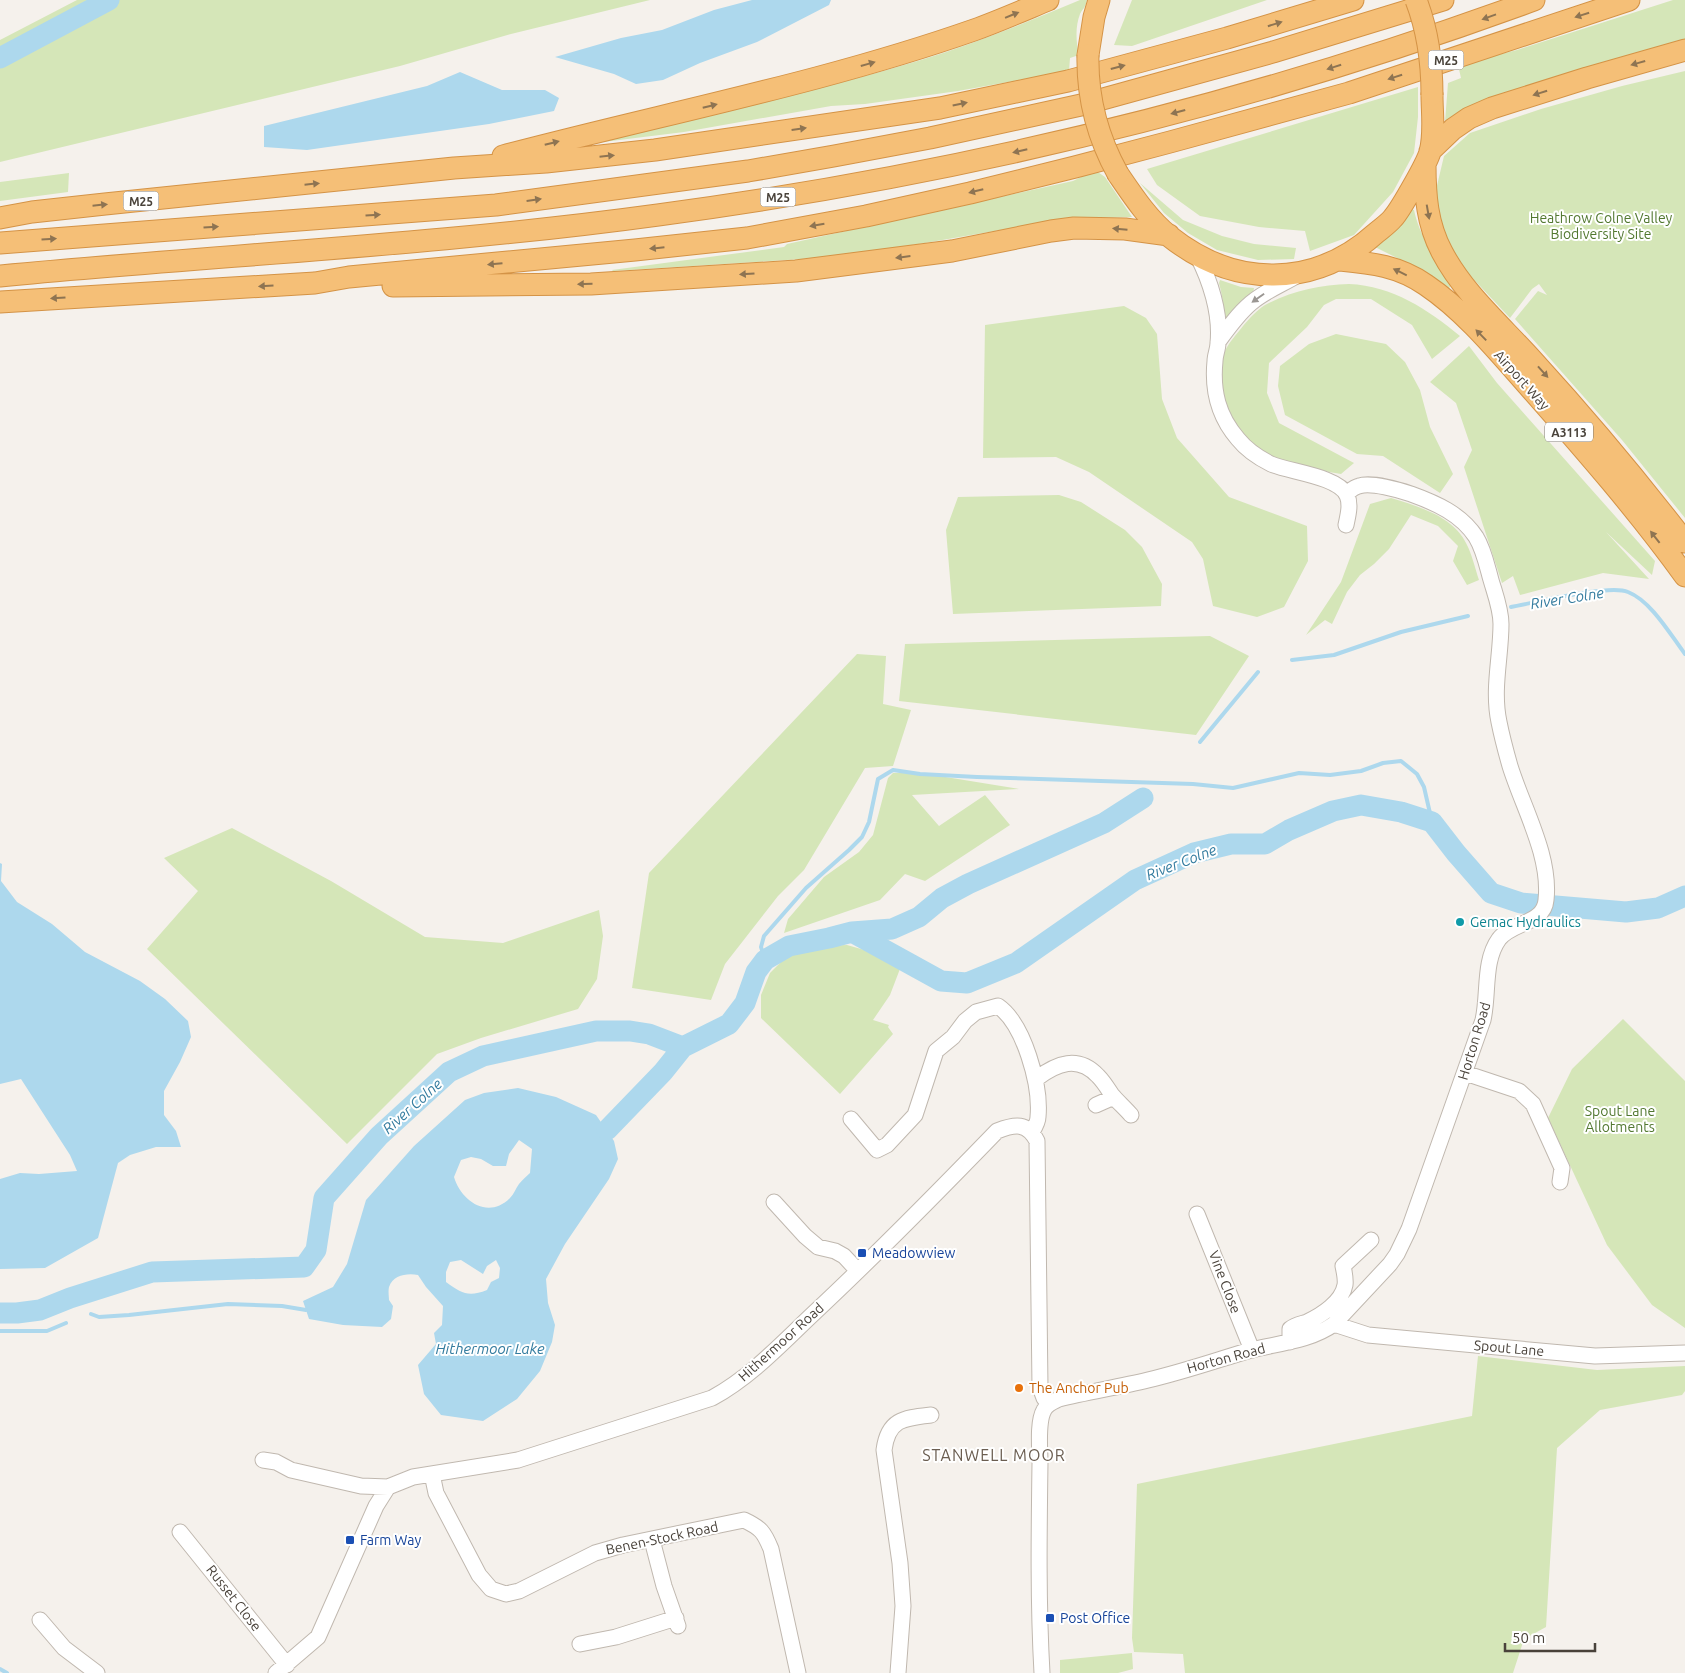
<svg xmlns="http://www.w3.org/2000/svg" width="1685" height="1673" viewBox="0 0 1685 1673" font-family="Ubuntu,sans-serif">
<style>
.green{fill:#d5e6b8}
.water{fill:#add8ed;fill-rule:evenodd}
.lines{fill:none;stroke-linecap:round;stroke-linejoin:round}
.stream{stroke:#add8ed;stroke-width:4}
.river{stroke:#add8ed;stroke-width:21}
.minor-casing{stroke:#c0b8af;stroke-width:17}
.highway-casing{stroke:#d49346;stroke-width:23}
.minor{stroke:#fff;stroke-width:15}
.highway{stroke:#f5bf77;stroke-width:21}
.highway-bridge-casing{stroke:#d49346;stroke-width:23;stroke-linecap:butt}
.highway-bridge{stroke:#f5bf77;stroke-width:21}
.oneway{fill:#8e7452}
.oneway2{fill:#9b9793}
.culture-dot{fill:#0f9aa8;stroke:#fff;stroke-width:2}
.transit-dot{fill:#1a4fb4;stroke:#fff;stroke-width:2}
.food-dot{fill:#e8710a;stroke:#fff;stroke-width:2}
.labels{text-anchor:middle;dominant-baseline:central;stroke-width:4;stroke-linejoin:round;paint-order:stroke}
.shield{fill:#fff;stroke:#807b75;stroke-width:1}
.shield-label{font-size:12px;font-weight:bold;fill:#49423a}
.park-label{font-size:14px;fill:#527830;stroke:#fff}
.street-label{font-size:14px;fill:#49423a;stroke:#fff}
.culture-label{font-size:14px;fill:#0d838f;stroke:#fff;text-anchor:start}
.transit-label{font-size:14px;fill:#164399;stroke:#fff;text-anchor:start}
.food-label{font-size:14px;fill:#c56008;stroke:#fff;text-anchor:start}
.water-label{font-size:15px;font-style:italic;fill:#347c9f;stroke:#fff}
.quarter-label{font-size:16px;letter-spacing:1px;fill:#6b5e51;stroke:#fff}
</style>
<rect width="100%" height="100%" fill="#f5f1ec"/>
<path class="green" d="M 77,0 L 650,0 L 511,34 L 400,66 L 0,162 L 0,40 Z
M 1080,0 L 1087,0 C 1085,9 1083,8 1080,14 C 1075,27 1076,42 1079,55 L 1070,58 L 1069,71 L 958,91 L 865,104 L 831,106 L 684,132 L 595,143 C 704,116 814,92 921,60 C 975,43 1028,22 1080,0 Z
M 1132,0 L 1267,0 L 1132,46 L 1114,45 Z
M 1673,0 L 1685,0 L 1685,43 L 1445,122 L 1448,83 L 1461,78 L 1458,65 L 1517,50 Z
M 1685,71 L 1685,518 L 1622,440 L 1515,319 L 1538,291 L 1547,295 L 1539,284 L 1532,289 L 1510,318 L 1447,251 L 1435,194 L 1444,156 L 1470,133 L 1541,109 L 1622,86 Z
M 1418,87 L 1418,117 L 1414,153 L 1393,192 L 1354,235 L 1310,251 L 1305,231 L 1259,227 L 1200,216 L 1157,185 L 1147,169 Z
M 1095,170 L 1105,177 L 1132,217 L 1064,219 L 919,244 L 819,258 L 613,271 L 612,270 L 784,247 L 787,244 L 1073,181 Z
M 69,173 L 68,192 L 0,201 L 0,182 Z
M 1140,183 L 1183,220 L 1222,236 L 1254,244 L 1296,248 L 1294,259 L 1258,260 L 1217,250 L 1188,233 L 1164,213 Z
M 1410,209 L 1414,210 C 1420,238 1437,261 1453,284 L 1448,289 L 1417,268 L 1375,247 Z
M 1220,280 L 1241,287 L 1254,288 L 1253,293 C 1246,297 1241,301 1236,307 C 1231,313 1229,319 1223,325 C 1224,310 1223,297 1219,283 Z
M 1349,284 C 1393,286 1427,309 1460,336 L 1432,359 L 1412,325 L 1371,299 L 1336,299 L 1324,305 L 1307,327 L 1269,363 L 1267,393 L 1279,423 L 1354,463 L 1341,474 C 1313,469 1282,465 1258,449 C 1228,428 1211,386 1225,351 C 1229,342 1237,334 1243,326 C 1249,319 1257,310 1265,305 C 1291,291 1320,285 1349,284 Z
M 1124,306 L 1146,318 L 1157,334 L 1162,399 L 1177,438 L 1229,497 L 1307,526 L 1308,561 L 1284,607 L 1257,617 L 1213,606 L 1203,559 L 1192,542 L 1089,472 L 1056,457 L 983,458 L 985,325 Z
M 1336,334 L 1386,344 L 1405,362 L 1420,390 L 1430,427 L 1453,474 L 1440,493 L 1383,456 L 1357,454 L 1285,415 L 1278,386 L 1280,366 L 1309,344 Z
M 1469,346 L 1497,383 L 1655,561 L 1652,575 L 1606,532 L 1649,579 L 1603,573 L 1520,595 L 1513,576 L 1502,583 L 1464,467 L 1472,450 L 1456,403 L 1430,382 Z
M 1059,495 L 1081,502 L 1125,530 L 1142,547 L 1162,584 L 1161,606 L 953,614 L 946,530 L 958,497 Z
M 1391,498 C 1417,506 1453,516 1466,543 C 1472,554 1475,568 1479,580 L 1467,585 L 1453,561 L 1458,546 L 1438,526 L 1411,515 L 1389,549 L 1374,564 L 1360,575 L 1347,592 L 1332,624 L 1325,620 L 1306,635 L 1341,582 L 1370,504 Z
M 1210,636 L 1249,656 L 1196,735 L 899,701 L 905,644 Z
M 857,654 L 886,656 L 883,704 L 911,710 L 893,766 L 865,768 L 804,870 L 778,896 L 725,964 L 711,1000 L 632,988 L 649,873 Z
M 893,773 L 921,773 L 1019,789 L 912,795 L 939,826 L 985,795 L 1010,825 L 925,881 L 905,874 L 880,900 L 784,933 L 788,919 L 824,877 L 859,852 L 873,835 L 888,778 Z
M 232,828 L 331,881 L 425,937 L 503,943 L 599,910 L 603,936 L 597,979 L 578,1009 L 481,1038 L 437,1054 L 347,1144 L 147,949 L 198,891 L 164,858 Z
M 847,945 L 903,961 L 890,995 L 873,1020 L 889,1025 L 888,1027 L 893,1034 L 840,1094 L 761,1018 L 761,995 L 770,973 L 787,956 L 815,946 Z
M 1623,1019 L 1685,1081 L 1685,1328 L 1652,1305 L 1607,1245 L 1548,1118 L 1572,1069 Z
M 1478,1356 L 1597,1370 L 1685,1366 L 1685,1391 L 1682,1395 L 1600,1410 L 1557,1448 L 1546,1627 L 1524,1639 L 1513,1673 L 1185,1673 L 1183,1654 L 1134,1652 L 1132,1638 L 1137,1484 L 1472,1416 Z
M 1132,1653 L 1133,1669 L 1118,1673 L 1060,1673 L 1060,1660 Z"/>
<path class="water" d="M 752,0 L 831,0 L 829,5 L 757,42 L 700,63 L 663,80 L 636,84 L 614,74 L 555,57 L 621,38 L 662,30 L 714,10 Z
M 460,72 L 502,90 L 545,90 L 559,98 L 554,111 L 489,124 L 307,150 L 264,147 L 264,126 L 427,86 Z
M 0,863 L 2,864 L 1,881 L 17,902 L 52,924 L 85,952 L 140,981 L 165,999 L 188,1021 L 191,1037 L 180,1062 L 164,1091 L 164,1115 L 176,1131 L 181,1147 L 156,1147 L 130,1155 L 118,1163 L 98,1238 L 45,1268 L 0,1269 L 0,1179 L 20,1173 L 39,1174 L 77,1171 L 70,1155 L 21,1079 L 0,1084 Z
M 518,1088 L 556,1097 L 596,1115 L 614,1141 L 618,1159 L 609,1179 L 565,1244 L 546,1279 L 548,1303 L 555,1325 L 552,1342 L 540,1371 L 517,1399 L 483,1421 L 441,1415 L 424,1394 L 418,1365 L 436,1344 L 434,1333 L 442,1325 L 443,1306 L 426,1287 L 418,1275 C 407,1273 393,1275 389,1287 C 388,1291 389,1297 389,1300 L 393,1306 L 391,1319 L 382,1327 L 343,1325 L 309,1319 L 303,1301 L 333,1287 L 347,1264 L 366,1200 L 414,1146 L 465,1100 L 484,1093 ZM 519,1140 L 532,1149 L 530,1173 C 526,1177 522,1180 519,1184 C 516,1188 514,1194 510,1198 C 488,1220 461,1201 454,1177 L 461,1160 L 471,1157 L 481,1159 L 493,1166 L 506,1166 L 509,1154 ZM 461,1260 L 483,1274 L 487,1266 L 496,1260 L 500,1268 L 499,1278 L 491,1282 L 487,1290 C 469,1297 462,1294 446,1282 L 446,1272 L 450,1262 Z"/>
<g class="lines">
<path class="stream" d="M 1511,607 C 1534,603 1609,584 1628,592 C 1651,601 1670,634 1685,654
M 1292,660 L 1334,655 L 1401,632 L 1468,616
M 1200,742 L 1258,672
M 765,960 L 761,947 L 764,936 L 806,888 L 849,850 L 862,837 L 869,822 L 878,779 L 893,770 L 920,774 L 977,777 L 1193,784 L 1233,788 L 1299,773 L 1330,775 L 1361,771 L 1383,763 L 1401,761 L 1417,774 L 1424,787 L 1432,822
M 91,1314 L 99,1317 L 129,1315 L 228,1304 L 282,1306 L 306,1310
M 0,1331 L 47,1331 L 66,1323
M 0,1669 L 7,1673"/>
<path class="river" d="M 0,58 L 109,0
M 852,932 L 941,981 L 967,983 L 1016,963 L 1135,880 L 1194,853 L 1231,844 L 1265,844 L 1289,830 L 1333,811 L 1361,805 L 1401,812 L 1432,822 L 1456,853 L 1491,893 L 1521,903 L 1626,912 L 1658,908 L 1685,896
M 607,1130 L 663,1072 L 683,1047 L 729,1024 L 745,1003 L 756,972 L 765,960 L 789,946 L 829,938 L 852,932 L 892,929 L 919,917 L 942,898 L 968,884 L 1104,823 L 1143,798
M 0,1313 L 17,1313 L 40,1310 L 70,1298 L 152,1272 L 304,1267 L 316,1250 L 324,1198 L 379,1136 L 449,1072 L 483,1056 L 596,1031 L 630,1031 L 649,1034 L 683,1047"/>
<defs>
<path id="minor" d="M 1197,255 C 1210,280 1221,313 1218,343 C 1218,349 1215,355 1215,361 C 1212,391 1218,416 1238,439 C 1246,449 1259,458 1271,464 C 1290,472 1337,476 1347,495 C 1351,505 1348,515 1346,525
M 1218,342 C 1228,328 1238,314 1251,303 C 1265,291 1283,284 1298,275
M 1465,1073 L 1519,1091 L 1533,1104 L 1562,1168 L 1560,1182
M 1036,1079 C 1057,1063 1078,1055 1098,1076 C 1104,1082 1108,1089 1112,1095 C 1118,1102 1125,1108 1131,1115
M 1096,1105 L 1114,1097
M 851,1119 L 877,1150 L 887,1145 L 915,1115 L 936,1051 L 953,1037 L 965,1021 L 976,1012 L 998,1006 C 1024,1024 1041,1085 1038,1117 C 1038,1122 1035,1127 1032,1132
M 774,1202 L 805,1236 L 818,1247 L 835,1251 L 844,1256 L 858,1271
M 1197,1214 L 1252,1350
M 1334,1324 L 1368,1335 L 1595,1356 L 1685,1353
M 1290,1342 L 1290,1329 C 1295,1325 1301,1324 1307,1322 C 1322,1315 1342,1302 1345,1285 C 1346,1279 1344,1271 1343,1266 L 1371,1240
M 263,1460 L 276,1462 L 291,1470 L 361,1486 L 388,1487
M 432,1474 L 436,1493 L 479,1575 L 491,1589 L 506,1594 L 519,1591 L 595,1553 L 623,1545 L 744,1520 C 761,1528 764,1532 771,1549 L 798,1673
M 180,1532 L 287,1665
M 652,1540 L 664,1586 L 678,1626
M 40,1620 L 64,1648 L 97,1673
M 580,1644 L 616,1637 L 676,1618
M 276,1673 L 318,1637 L 376,1506 L 388,1487 L 413,1477 L 518,1460 L 712,1398 C 752,1376 782,1343 814,1313 C 877,1254 937,1193 997,1131 C 1015,1124 1027,1122 1037,1141 L 1040,1387 L 1044,1398 L 1049,1404
M 898,1673 L 903,1606 L 900,1563 L 884,1450 C 888,1419 904,1418 931,1415
M 1042,1673 C 1038,1603 1039,1533 1040,1463 C 1040,1450 1037,1422 1044,1410 C 1047,1404 1053,1402 1059,1399 C 1088,1392 1119,1387 1148,1380 C 1183,1372 1217,1360 1251,1350 C 1280,1343 1310,1341 1334,1324 L 1390,1264 L 1397,1254 L 1409,1229 L 1483,1020 C 1489,994 1483,961 1499,939 C 1512,922 1544,924 1546,900 C 1551,856 1523,808 1510,766 C 1506,752 1502,737 1499,722 C 1492,689 1501,657 1501,624 C 1501,609 1495,594 1491,580 C 1487,566 1484,550 1476,537 C 1461,514 1436,503 1411,494 C 1399,490 1371,482 1359,486 C 1354,487 1350,491 1346,494"/>
<path id="highway" d="M 1088,55 L 1094,17 L 1099,0
M 1430,151 L 1453,129 L 1469,118 L 1492,108 L 1587,78 L 1685,50
M 503,156 C 661,114 820,84 974,30 C 999,21 1024,10 1048,0
M 1425,164 C 1425,195 1427,224 1442,252 C 1464,294 1502,326 1534,362 C 1587,420 1637,480 1685,542
M 1118,174 C 1133,196 1148,219 1169,236 C 1234,288 1314,289 1376,233 C 1382,228 1388,224 1393,218 C 1401,209 1427,163 1430,152 C 1435,134 1432,113 1432,95
M 0,218 L 32,212 L 105,204 L 454,168 L 546,162 L 655,150 L 940,108 L 1068,81 L 1227,38 L 1353,0
M 0,243 L 496,205 L 748,171 L 834,156 L 930,138 L 1081,105 L 1273,52 L 1443,0
M 1340,260 C 1372,263 1399,266 1426,285 C 1466,312 1499,353 1531,389 C 1584,449 1638,511 1685,576
M 0,276 C 219,255 439,245 658,215 C 957,175 1251,104 1534,0
M 393,286 L 591,284 L 796,271 L 952,251 L 1051,231 L 1074,228 L 1125,229 L 1169,235
M 0,302 L 315,283 L 349,277 L 635,250 L 747,238 L 866,216 L 970,193 L 1075,167 L 1170,142 L 1349,93 L 1629,0"/>
</defs>
<use href="#minor" class="minor-casing"/>
<use href="#highway" class="highway-casing"/>
<use href="#minor" class="minor"/>
<use href="#highway" class="highway"/>
<defs>
<path id="highway-bridge" d="M 1416,0 C 1428,31 1432,61 1432,95
M 1088,55 C 1087,98 1097,136 1118,174"/>
</defs>
<use href="#highway-bridge" class="highway-bridge-casing"/>
<use href="#highway-bridge" class="highway-bridge"/>
</g>
<defs><path id="oneway-solid" d="M-6-.8H1V-3.2L6.5 0L1 3.2V.8H-6Z" transform="scale(1.25)"/></defs>
<g class="oneway">
<use href="#oneway-solid" transform="translate(1012 15) rotate(-22)"/>
<use href="#oneway-solid" transform="translate(1582 15) rotate(162)"/>
<use href="#oneway-solid" transform="translate(1489 17) rotate(160)"/>
<use href="#oneway-solid" transform="translate(1275 24) rotate(-17)"/>
<use href="#oneway-solid" transform="translate(1638 63) rotate(164)"/>
<use href="#oneway-solid" transform="translate(868 64) rotate(-16)"/>
<use href="#oneway-solid" transform="translate(1118 67) rotate(-15)"/>
<use href="#oneway-solid" transform="translate(1334 67) rotate(163)"/>
<use href="#oneway-solid" transform="translate(1395 77) rotate(162)"/>
<use href="#oneway-solid" transform="translate(1540 93) rotate(162)"/>
<use href="#oneway-solid" transform="translate(960 104) rotate(-12)"/>
<use href="#oneway-solid" transform="translate(710 106) rotate(-14)"/>
<use href="#oneway-solid" transform="translate(1178 112) rotate(165)"/>
<use href="#oneway-solid" transform="translate(799 129) rotate(-8)"/>
<use href="#oneway-solid" transform="translate(552 143) rotate(-14)"/>
<use href="#oneway-solid" transform="translate(1020 151) rotate(167)"/>
<use href="#oneway-solid" transform="translate(607 156) rotate(-6)"/>
<use href="#oneway-solid" transform="translate(312 184) rotate(-6)"/>
<use href="#oneway-solid" transform="translate(976 191) rotate(166)"/>
<use href="#oneway-solid" transform="translate(534 200) rotate(-8)"/>
<use href="#oneway-solid" transform="translate(100 205) rotate(-6)"/>
<use href="#oneway-solid" transform="translate(1428 212) rotate(80)"/>
<use href="#oneway-solid" transform="translate(373 215) rotate(-4)"/>
<use href="#oneway-solid" transform="translate(817 225) rotate(170)"/>
<use href="#oneway-solid" transform="translate(211 227) rotate(-4)"/>
<use href="#oneway-solid" transform="translate(1120 229) rotate(-175)"/>
<use href="#oneway-solid" transform="translate(49 239) rotate(-4)"/>
<use href="#oneway-solid" transform="translate(657 248) rotate(174)"/>
<use href="#oneway-solid" transform="translate(903 257) rotate(173)"/>
<use href="#oneway-solid" transform="translate(495 264) rotate(175)"/>
<use href="#oneway-solid" transform="translate(1400 272) rotate(-154)"/>
<use href="#oneway-solid" transform="translate(747 274) rotate(176)"/>
<use href="#oneway-solid" transform="translate(585 284) rotate(179)"/>
<use href="#oneway-solid" transform="translate(266 286) rotate(177)"/>
<use href="#oneway-solid" transform="translate(58 298) rotate(176)"/>
<use href="#oneway-solid" transform="translate(1481 335) rotate(-134)"/>
<use href="#oneway-solid" transform="translate(1543 372) rotate(48)"/>
<use href="#oneway-solid" transform="translate(1655 537) rotate(-128)"/>
</g>
<use class="oneway2" href="#oneway-solid" transform="translate(1258 298) rotate(145)"/>
<circle class="culture-dot" cx="1460" cy="922" r="5"/>
<g class="transit-dot">
<rect x="857" y="1248" width="10" height="10" rx="2.5"/>
<rect x="345" y="1535" width="10" height="10" rx="2.5"/>
<rect x="1045" y="1613" width="10" height="10" rx="2.5"/>
</g>
<circle class="food-dot" cx="1019" cy="1388" r="5"/>
<g class="labels">
<g class="shield">
<rect x="1428.5" y="50.5" width="35" height="19" rx="4"/>
<rect x="760.5" y="187.5" width="35" height="19" rx="4"/>
<rect x="123.5" y="191.5" width="35" height="19" rx="4"/>
<rect x="1545" y="422.5" width="48" height="19" rx="4"/>
</g>
<g class="shield-label">
<text x="1446" y="60">M25</text>
<text x="778" y="197">M25</text>
<text x="141" y="201">M25</text>
<text x="1569" y="432">A3113</text>
</g>
<g class="park-label">
<text x="1601" y="218">Heathrow Colne Valley<tspan x="1601" dy="16">Biodiversity Site</tspan></text>
<text x="1620" y="1111">Spout Lane<tspan x="1620" dy="16">Allotments</tspan></text>
</g>
<g class="street-label">
<text transform="translate(1522 380) rotate(48)">Airport Way</text>
<text transform="translate(1474 1041) rotate(-73)">Horton Road</text>
<text transform="translate(1225 1282) rotate(69)">Vine Close</text>
<text transform="translate(781 1342) rotate(-42)">Hithermoor Road</text>
<text transform="translate(1509 1348) rotate(5)">Spout Lane</text>
<text transform="translate(1226 1358) rotate(-15)">Horton Road</text>
<text transform="translate(662 1538) rotate(-12)">Benen-Stock Road</text>
<text transform="translate(234 1598) rotate(52)">Russet Close</text>
</g>
<g class="culture-label">
<text x="1470" y="922">Gemac Hydraulics</text>
</g>
<g class="transit-label">
<text x="872" y="1253">Meadowview</text>
<text x="360" y="1540">Farm Way</text>
<text x="1060" y="1618">Post Office</text>
</g>
<g class="food-label">
<text x="1029" y="1388">The Anchor Pub</text>
</g>
<g class="water-label">
<text transform="translate(1567 598) rotate(-9)">River Colne</text>
<text transform="translate(1181 862) rotate(-21)">River Colne</text>
<text transform="translate(412 1106) rotate(-42)">River Colne</text>
<text x="490" y="1348">Hithermoor Lake</text>
</g>
<g class="quarter-label">
<text x="994" y="1455">STANWELL MOOR</text>
</g>
</g>
<path d="M1505 1643v8h90v-8" fill="none" stroke="#49423a" stroke-width="2.5"/>
<text x="1512" y="1643" font-size="15" fill="#49423a" stroke="#ffffff" stroke-width="4" paint-order="stroke">50 m</text>
</svg>
